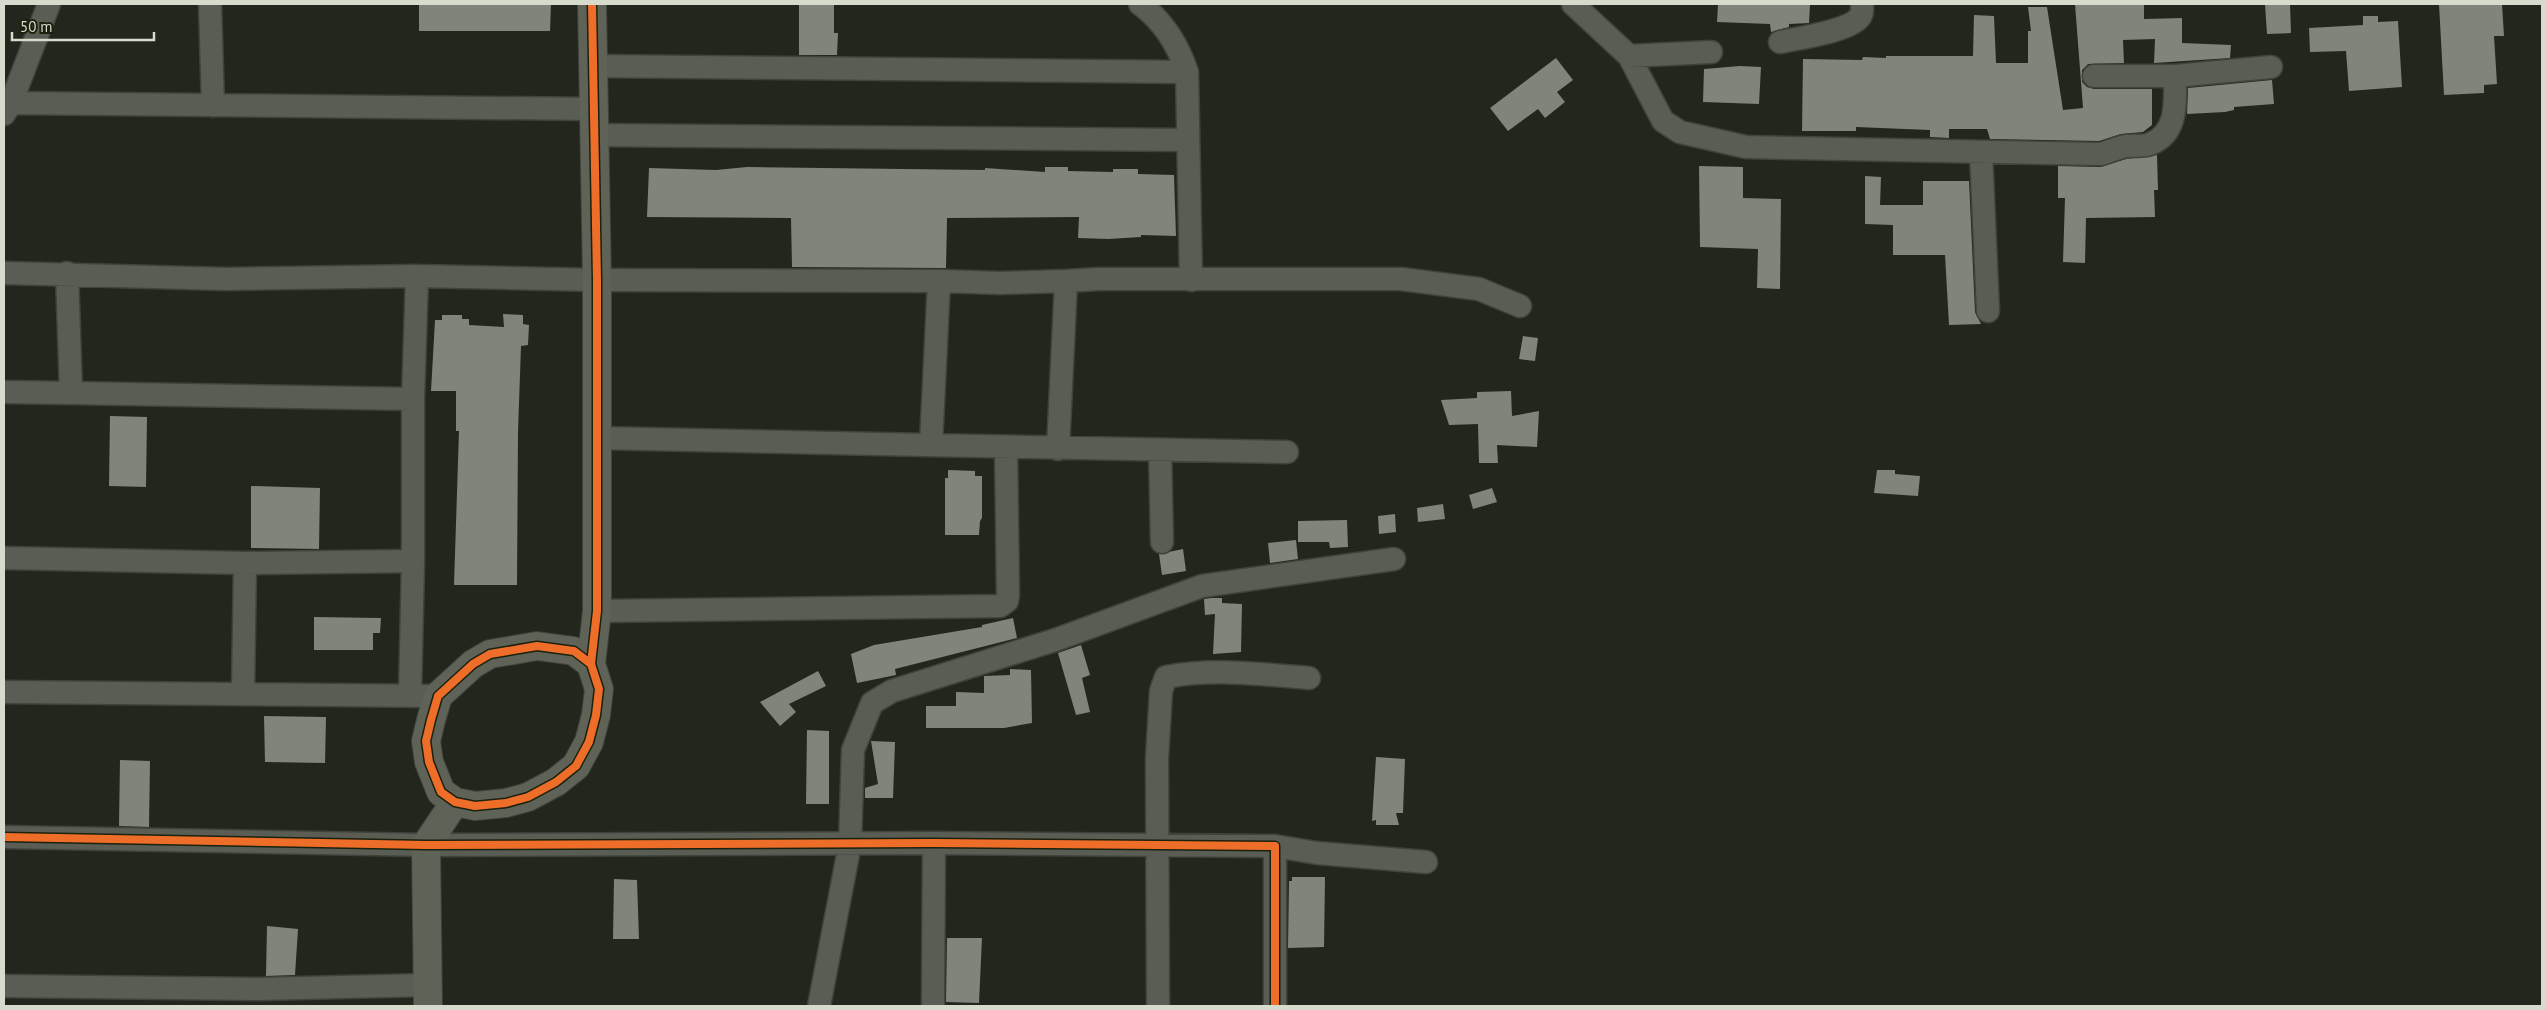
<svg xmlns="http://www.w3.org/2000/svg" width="2546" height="1010" viewBox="0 0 2546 1010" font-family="'PT Sans',sans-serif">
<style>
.building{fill:#80847b}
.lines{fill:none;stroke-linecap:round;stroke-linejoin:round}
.street-casing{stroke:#3f433b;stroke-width:25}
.secondary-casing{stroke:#3f433b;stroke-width:30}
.street{stroke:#595d54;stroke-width:22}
.secondary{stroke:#5e6257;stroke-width:28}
.cycleway-casing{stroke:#1a210d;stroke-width:11}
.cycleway{stroke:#ee6e29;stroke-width:8}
</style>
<rect width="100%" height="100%" fill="#22261c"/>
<path class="building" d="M 419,4 L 551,4 L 550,31 L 419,31 Z
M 799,4 L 834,4 L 834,33 L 838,33 L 837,55 L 799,55 Z
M 1718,4 L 1810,4 L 1809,23 L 1789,24 L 1789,27 L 1771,32 L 1770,24 L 1717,22 Z
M 2075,4 L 2144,4 L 2144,19 L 2182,18 L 2182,43 L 2231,45 L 2230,58 L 2154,63 L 2155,39 L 2123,40 L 2124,63 L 2088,64 L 2082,70 L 2082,82 L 2087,87 L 2094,89 L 2152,89 L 2152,125 L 2143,132 L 2121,134 L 2099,141 L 1990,139 L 1987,129 L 1949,129 L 1949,138 L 1930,137 L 1930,130 L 1856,127 L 1856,131 L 1802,131 L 1803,59 L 1862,60 L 1863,57 L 1886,58 L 1886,56 L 1973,56 L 1974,15 L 1994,16 L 1996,63 L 2028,63 L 2028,31 L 2031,31 L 2028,7 L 2047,7 L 2063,110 L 2083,108 Z
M 2265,4 L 2290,4 L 2291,33 L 2267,34 Z
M 2439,4 L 2502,4 L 2504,36 L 2494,36 L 2497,84 L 2484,85 L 2484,93 L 2444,95 Z
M 2363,16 L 2378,16 L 2378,22 L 2398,21 L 2402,87 L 2349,91 L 2346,51 L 2310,52 L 2309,28 L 2363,25 Z
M 1556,58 L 1573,80 L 1557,92 L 1565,102 L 1545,118 L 1538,109 L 1508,131 L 1490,108 Z
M 1740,66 L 1761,67 L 1759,104 L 1703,102 L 1704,69 Z
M 2272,80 L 2274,104 L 2234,107 L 2234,110 L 2225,112 L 2187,114 L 2188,88 Z
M 2157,155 L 2158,190 L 2154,190 L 2155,217 L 2086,218 L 2085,263 L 2063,262 L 2065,198 L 2058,198 L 2058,166 L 2101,167 L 2126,159 Z
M 1699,166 L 1743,167 L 1743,198 L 1781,199 L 1780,289 L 1757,288 L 1758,249 L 1700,247 Z
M 747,167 L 985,170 L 985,168 L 1045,172 L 1045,167 L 1068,167 L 1068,171 L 1113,172 L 1113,169 L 1138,169 L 1138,174 L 1174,175 L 1176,236 L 1141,235 L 1141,237 L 1108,239 L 1078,238 L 1079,217 L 947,218 L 946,268 L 792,267 L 791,218 L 647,217 L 649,168 L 716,170 Z
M 1865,176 L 1881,177 L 1880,205 L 1923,205 L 1923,181 L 1969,181 L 1975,312 L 1981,324 L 1949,325 L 1945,255 L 1893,255 L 1893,225 L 1865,224 Z
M 503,314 L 523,315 L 523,324 L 529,325 L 528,345 L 521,346 L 518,432 L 517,585 L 454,585 L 459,431 L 456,431 L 456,391 L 431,391 L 435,320 L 442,320 L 442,315 L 462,315 L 462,319 L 469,319 L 469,325 L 504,327 Z
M 1523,336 L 1538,338 L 1535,361 L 1519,359 Z
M 1511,391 L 1512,416 L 1539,411 L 1537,447 L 1497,445 L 1498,463 L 1479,463 L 1478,424 L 1449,425 L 1441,400 L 1477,398 L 1477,392 Z
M 110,416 L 147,417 L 146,487 L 109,486 Z
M 948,470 L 975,471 L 975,476 L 982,476 L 982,518 L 980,521 L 979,535 L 945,535 L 945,478 L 948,478 Z
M 1877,470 L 1895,470 L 1895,474 L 1920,476 L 1918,496 L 1874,493 Z
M 251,486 L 320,488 L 319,549 L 251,548 Z
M 1492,488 L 1497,502 L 1473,509 L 1469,495 Z
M 1443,504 L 1445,519 L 1418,522 L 1417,508 Z
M 1395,514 L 1396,532 L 1379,534 L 1378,516 Z
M 1347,520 L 1348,547 L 1330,548 L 1329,542 L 1298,542 L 1298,521 Z
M 1296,540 L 1298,559 L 1270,563 L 1268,543 Z
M 1183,549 L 1186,571 L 1162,575 L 1159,554 Z
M 1212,598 L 1222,598 L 1222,603 L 1242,604 L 1241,652 L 1213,654 L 1215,614 L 1205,615 L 1204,599 Z
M 314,617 L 381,618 L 380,633 L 373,633 L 373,650 L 314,650 Z
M 1013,618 L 1017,638 L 895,669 L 896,675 L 857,683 L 851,654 L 874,645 L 982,627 L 982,625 Z
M 1081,645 L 1090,675 L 1082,678 L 1090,712 L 1076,715 L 1058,653 Z
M 1010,669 L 1031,670 L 1032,723 L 1004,728 L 926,728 L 926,706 L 956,706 L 956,692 L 984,693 L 984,676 L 1010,675 Z
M 818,671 L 826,686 L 789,704 L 796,712 L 780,726 L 760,702 Z
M 264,716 L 326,717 L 325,763 L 265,762 Z
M 807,730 L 829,731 L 829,804 L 806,804 Z
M 871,741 L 895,742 L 893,798 L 865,798 L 865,788 L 878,784 Z
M 1376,757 L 1405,759 L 1403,813 L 1396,813 L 1399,825 L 1376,825 L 1376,820 L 1372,821 Z
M 120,760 L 150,761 L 149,827 L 119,826 Z
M 1292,877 L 1325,877 L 1324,947 L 1288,948 L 1289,881 L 1292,881 Z
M 614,879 L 637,880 L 639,939 L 613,939 Z
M 267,926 L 298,929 L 295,975 L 266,976 Z
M 947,938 L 982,938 L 979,1003 L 946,1002 Z"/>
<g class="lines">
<defs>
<path id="street" d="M 210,4 L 213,106
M 1140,4 C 1163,21 1178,45 1187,72 L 1191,280
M 1573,4 L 1629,56 L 1711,52
M 1780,42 C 1799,38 1846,32 1859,18 C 1863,14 1862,9 1862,4
M 1629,56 L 1663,121 L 1680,132 L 1746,147 L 2101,154 C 2109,152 2118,147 2127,146 C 2134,145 2144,147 2150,144 C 2179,133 2175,100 2175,76
M 593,66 L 1187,72
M 2094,76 L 2175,76 L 2271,67
M 11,103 L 593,109
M 4,114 L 11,103 L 49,4
M 593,135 L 1188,140
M 1981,152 L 1988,311
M 4,273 L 227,279 L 417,276 L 597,280 L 939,281
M 4,392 L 71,393 L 67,273
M 71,393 L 413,399
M 596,438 C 826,442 1057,449 1287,452
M 931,444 L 939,281 L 1000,283 L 1066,281
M 1058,449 L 1066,281 L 1099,279 L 1401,279 L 1479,289 L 1520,306
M 1160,450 L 1162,542
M 4,558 L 245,563 L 413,561 L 413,399 L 417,276
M 597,611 L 1000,606 L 1007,601 L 1008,595 L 1006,448
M 4,692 L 438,696
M 243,693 L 245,563
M 410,695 L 413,561
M 4,837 L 426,845 L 934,843 L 1275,846 L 1275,1006
M 1275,846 L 1317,853 L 1426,862
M 4,986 L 259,989 L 428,985
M 819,1006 L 850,844 L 853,750 L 872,703 L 892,691 L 1055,640 L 1202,586 L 1394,559
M 933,1006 L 934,843
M 1158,1006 L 1157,758 L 1161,691 L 1166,677 C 1213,668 1261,674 1309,678"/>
<path id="secondary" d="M 591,664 L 574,651 L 537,646 L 490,654 L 473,664 L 438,696 L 431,720 L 426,741 L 429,762 L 441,792 L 455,802 L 475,806 L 506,803 L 528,797 L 556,782 L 576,766 L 589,742 L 596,715 L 599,689 L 591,664 L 597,611 L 597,280 L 592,4
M 428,1006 L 426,845 L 455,802"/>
</defs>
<use href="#street" class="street-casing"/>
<use href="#secondary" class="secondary-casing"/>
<use href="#street" class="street"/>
<use href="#secondary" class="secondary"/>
<defs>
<path id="cycleway" d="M 591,664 L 574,651 L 537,646 L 490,654 L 473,664 L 438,696 L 431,720 L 426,741 L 429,762 L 441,792 L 455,802 L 475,806 L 506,803 L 528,797 L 556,782 L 576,766 L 589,742 L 596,715 L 599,689 L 591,664 L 597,611 L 597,280 L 592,4
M 4,837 L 426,845 L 934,843 L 1275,846 L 1275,1006"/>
</defs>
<use href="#cycleway" class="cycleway-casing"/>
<use href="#cycleway" class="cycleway"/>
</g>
<rect width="2546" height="1010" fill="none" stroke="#d6dbce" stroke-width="10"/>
<path d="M12 32v8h142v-8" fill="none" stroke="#d6dbce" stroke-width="2.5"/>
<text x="20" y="32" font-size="15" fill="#d6dbce" stroke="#1a210d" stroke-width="4" paint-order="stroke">50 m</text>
</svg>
